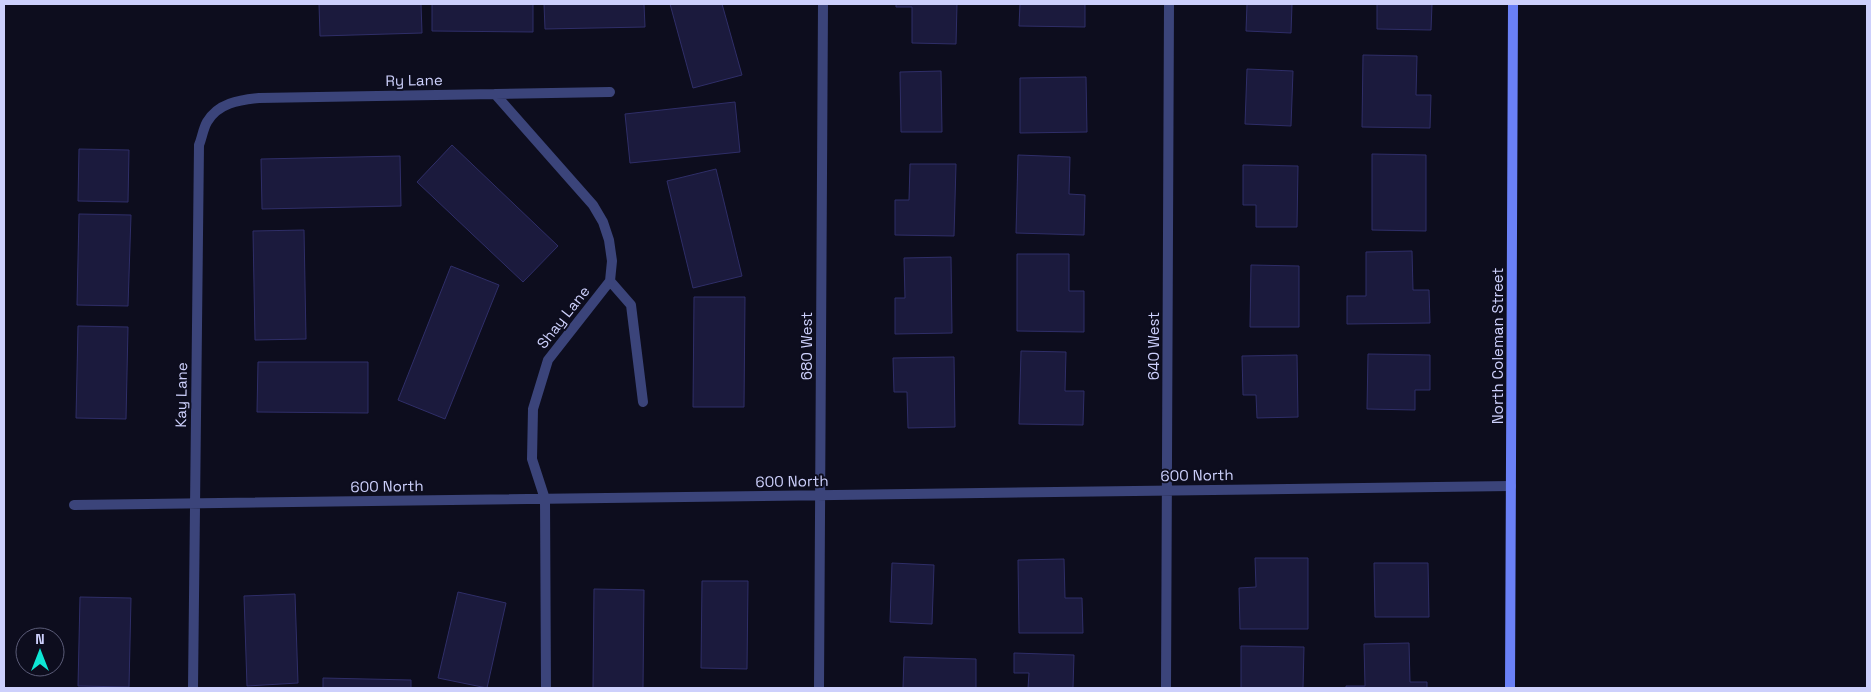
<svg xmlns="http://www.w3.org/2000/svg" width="1871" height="692" viewBox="0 0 1871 692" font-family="'Space Grotesk',sans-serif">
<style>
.building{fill:#1b1a3d;stroke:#2f2e68}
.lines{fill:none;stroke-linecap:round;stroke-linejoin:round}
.street{stroke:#3b447a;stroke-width:10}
.secondary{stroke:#6a80f6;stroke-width:10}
.labels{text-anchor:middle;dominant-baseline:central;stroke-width:4;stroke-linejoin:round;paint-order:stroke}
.street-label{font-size:15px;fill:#cdd0fc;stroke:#0d0d1e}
</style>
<rect width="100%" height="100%" fill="#0d0d1e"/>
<path class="building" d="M 319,4 L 421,4 L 422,33 L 320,36 Z
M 432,4 L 533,4 L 533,32 L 432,31 Z
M 544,4 L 644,4 L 645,27 L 545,29 Z
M 670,4 L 722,4 L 742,75 L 693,88 Z
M 896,4 L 957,4 L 956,44 L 912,43 L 912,7 L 896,7 Z
M 1020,4 L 1085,4 L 1085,27 L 1019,26 Z
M 1247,4 L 1292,4 L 1291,33 L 1246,31 Z
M 1377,4 L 1432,4 L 1431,30 L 1377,29 Z
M 1363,55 L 1417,56 L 1416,95 L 1431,95 L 1430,128 L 1362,127 Z
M 1247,69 L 1293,71 L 1291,126 L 1245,124 Z
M 941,71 L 942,132 L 901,132 L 900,72 Z
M 1086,77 L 1087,132 L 1020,133 L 1020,78 Z
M 735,102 L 740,152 L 630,163 L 625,114 Z
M 452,145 L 558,246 L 523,282 L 417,182 Z
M 79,149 L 129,150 L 128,202 L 78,201 Z
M 1372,154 L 1426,155 L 1426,231 L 1372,230 Z
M 1018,155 L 1070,157 L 1069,194 L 1085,195 L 1084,235 L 1016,233 Z
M 400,156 L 401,206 L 262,209 L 261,159 Z
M 910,164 L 956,164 L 954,236 L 895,235 L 895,200 L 909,200 Z
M 1243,165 L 1298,166 L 1297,227 L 1256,227 L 1256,205 L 1243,205 Z
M 716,169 L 742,276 L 693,288 L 667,181 Z
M 79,214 L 131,215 L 128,306 L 77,305 Z
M 304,230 L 306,339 L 255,340 L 253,231 Z
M 1412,251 L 1413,290 L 1429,290 L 1430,323 L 1347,324 L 1347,296 L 1366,296 L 1366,252 Z
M 1017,254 L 1069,254 L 1069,291 L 1084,291 L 1084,332 L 1017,331 Z
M 951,257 L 952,333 L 895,334 L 895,298 L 905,298 L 904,258 Z
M 1251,265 L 1299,266 L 1299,327 L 1250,327 Z
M 451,266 L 499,285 L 445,419 L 398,400 Z
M 694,297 L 745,297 L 744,407 L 693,407 Z
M 78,326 L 128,327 L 126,419 L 76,418 Z
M 1021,351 L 1066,352 L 1065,391 L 1084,391 L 1083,425 L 1019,424 Z
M 1368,354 L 1430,355 L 1430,390 L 1415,390 L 1415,410 L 1367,409 Z
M 1297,355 L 1298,417 L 1257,418 L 1256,395 L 1243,395 L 1242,356 Z
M 954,357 L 955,427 L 908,428 L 907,392 L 894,392 L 893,358 Z
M 258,362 L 368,362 L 368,413 L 257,412 Z
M 1255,558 L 1308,558 L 1308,629 L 1240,629 L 1239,588 L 1256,587 Z
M 1064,559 L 1065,598 L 1082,598 L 1083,633 L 1019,633 L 1018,560 Z
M 892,563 L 934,565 L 932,624 L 890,622 Z
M 1374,563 L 1428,563 L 1429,617 L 1375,617 Z
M 702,581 L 748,581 L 747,669 L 701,668 Z
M 594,589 L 644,590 L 643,688 L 593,688 Z
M 458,592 L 506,603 L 487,688 L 438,678 Z
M 295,594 L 298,683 L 247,686 L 244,596 Z
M 80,597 L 131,598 L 129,687 L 78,686 Z
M 1409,643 L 1410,682 L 1427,682 L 1427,688 L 1346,688 L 1346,686 L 1365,686 L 1364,644 Z
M 1241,646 L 1304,647 L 1303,688 L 1241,688 Z
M 1014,653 L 1074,655 L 1073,688 L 1028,688 L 1029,673 L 1014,673 Z
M 904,657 L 976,659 L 976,688 L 903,688 Z
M 323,678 L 411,680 L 411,688 L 323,688 Z"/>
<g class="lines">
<path class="street" d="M 495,94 L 593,205 L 603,222 L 609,240 L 612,261 L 610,281 L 548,360 L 533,409 L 532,459 L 545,499 L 546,688
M 610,281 L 631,305 L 643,402
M 74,505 L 1511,486
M 193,688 L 199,145 C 202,138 203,129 207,122 C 218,103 239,100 259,98 L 610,92
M 819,688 L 823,4
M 1166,688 L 1169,4"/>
<path class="secondary" d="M 1510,688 L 1513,4"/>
</g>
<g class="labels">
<g class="street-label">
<text transform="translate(414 80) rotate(-1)">Ry Lane</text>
<text transform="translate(563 317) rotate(-52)">Shay Lane</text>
<text transform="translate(806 346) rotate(-90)">680 West</text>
<text transform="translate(1153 346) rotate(-90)">640 West</text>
<text transform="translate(1497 346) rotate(-90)">North Coleman Street</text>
<text transform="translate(181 395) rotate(-89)">Kay Lane</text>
<text transform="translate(1197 475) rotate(-1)">600 North</text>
<text transform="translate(792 481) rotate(-1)">600 North</text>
<text transform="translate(387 486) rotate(-1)">600 North</text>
</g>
</g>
<rect width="1871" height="692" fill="none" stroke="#cdd0fc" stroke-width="10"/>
<g transform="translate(40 652)"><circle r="24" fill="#0d0d1e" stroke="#5a5b77"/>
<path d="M0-4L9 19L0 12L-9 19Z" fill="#0ee7d5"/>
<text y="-8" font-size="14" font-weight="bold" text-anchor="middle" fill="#cdd0fc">N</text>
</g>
</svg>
